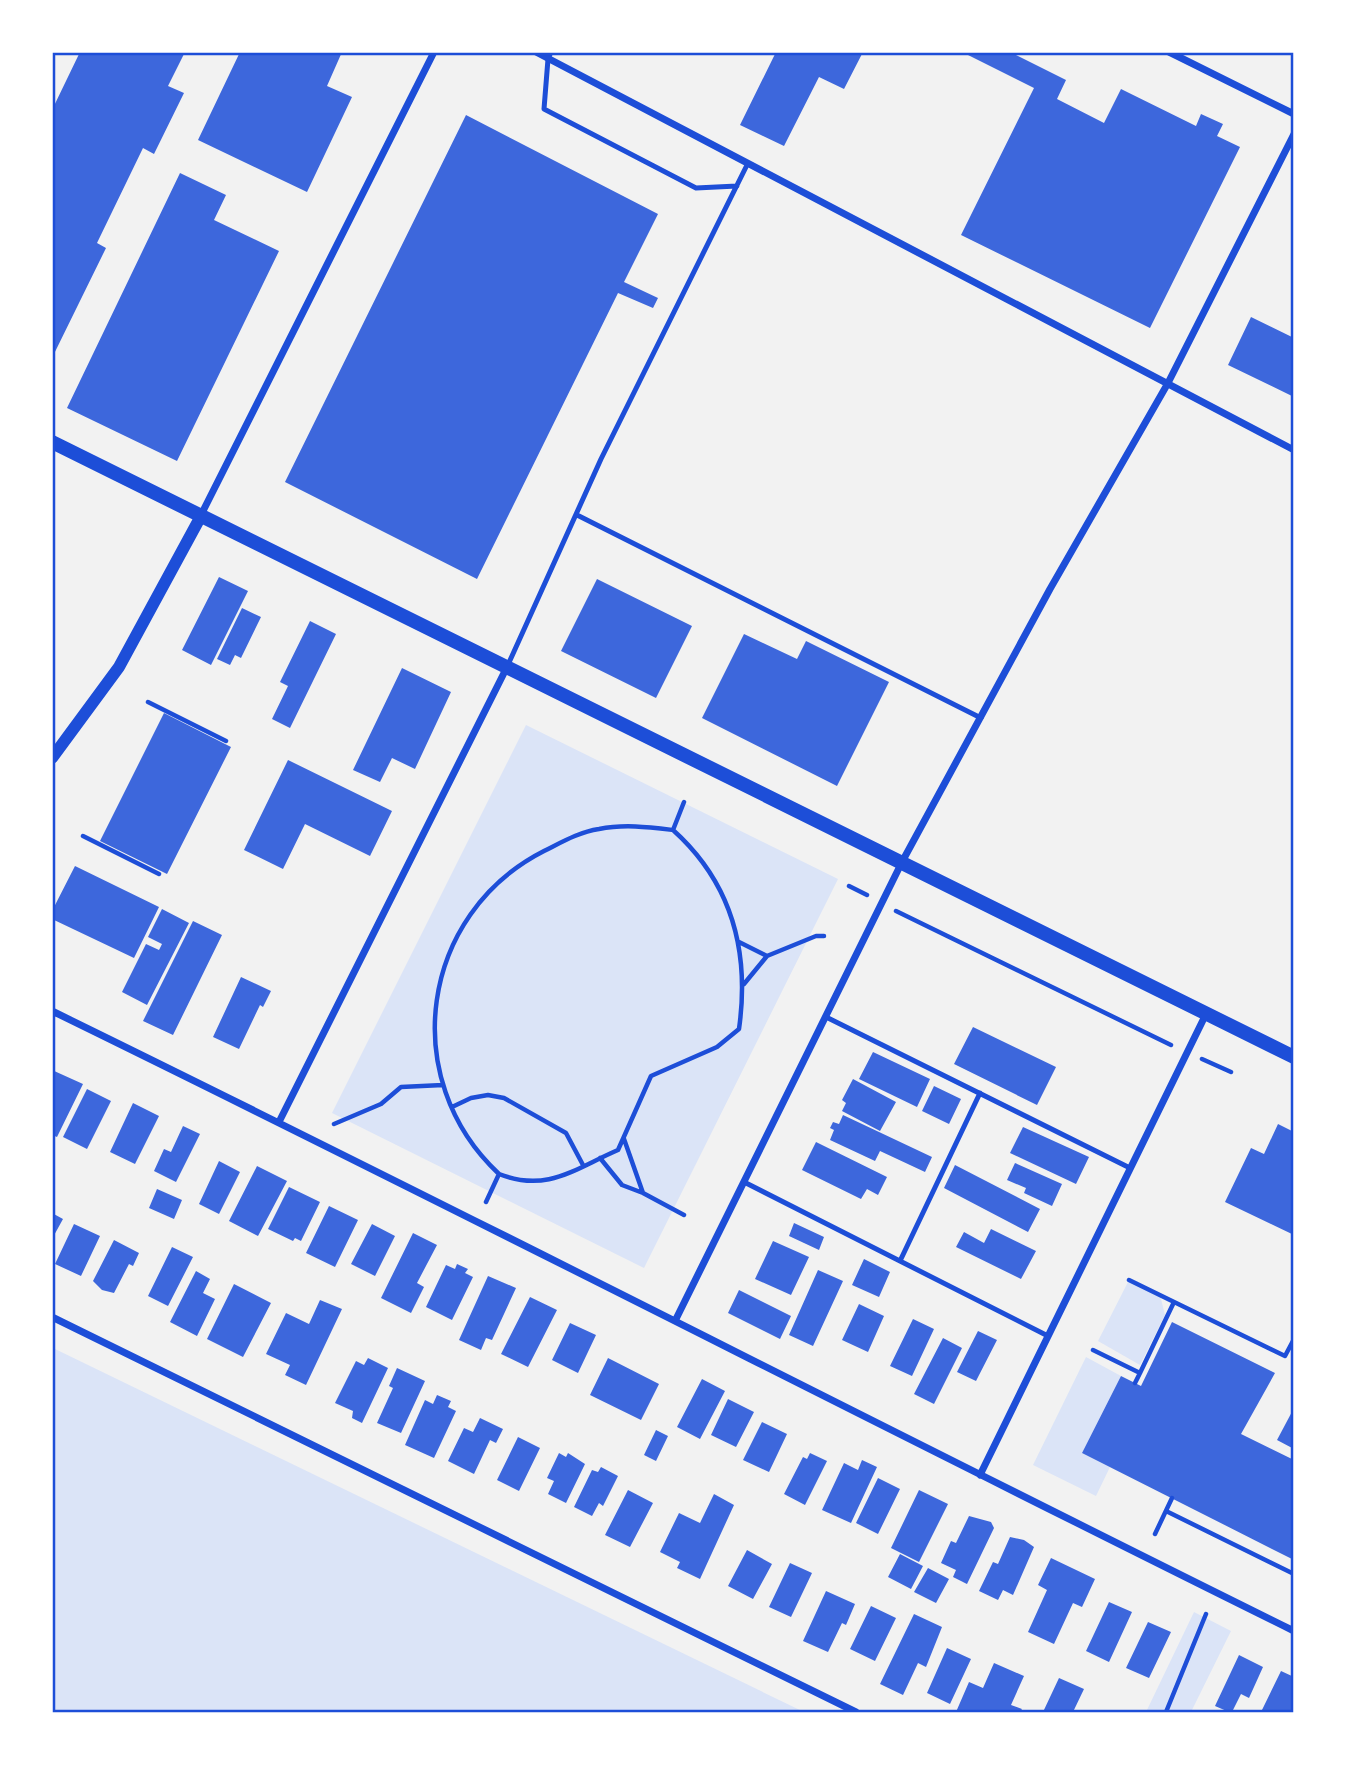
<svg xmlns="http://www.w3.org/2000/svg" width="1346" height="1765" viewBox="0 0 1346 1765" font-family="Manrope,sans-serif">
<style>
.green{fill:#dbe4f7}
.building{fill:#3d67dc}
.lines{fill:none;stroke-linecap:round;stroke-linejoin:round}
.path{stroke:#1d4ed8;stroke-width:4.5}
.service{stroke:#1d4ed8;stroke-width:5}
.minor{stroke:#1d4ed8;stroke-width:7}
.tertiary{stroke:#1d4ed8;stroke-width:12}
.secondary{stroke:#1d4ed8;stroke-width:14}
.neatline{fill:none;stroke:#1d4ed8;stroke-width:2.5}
</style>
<rect width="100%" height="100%" fill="#f2f2f2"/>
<path class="green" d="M 526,725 L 838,879 L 644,1268 L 332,1113 Z
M 1129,1280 L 1160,1295 L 1165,1315 L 1140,1365 L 1098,1341 Z
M 53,1348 L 804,1712 L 53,1712 Z
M 1086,1357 L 1121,1376 L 1082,1453 L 1110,1467 L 1096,1496 L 1033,1465 Z
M 1194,1612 L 1231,1631 L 1191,1712 L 1146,1712 Z"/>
<path class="building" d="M 80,52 L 185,52 L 168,86 L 184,93 L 154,154 L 143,148 L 97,243 L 106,248 L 52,358 L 52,110 Z
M 240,52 L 342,52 L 327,86 L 352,97 L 307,192 L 198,140 Z
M 776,52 L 863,52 L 844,89 L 819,77 L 784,146 L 740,125 Z
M 962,52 L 1010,52 L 1066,80 L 1057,99 L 1104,123 L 1121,89 L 1196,126 L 1201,114 L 1223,124 L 1217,136 L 1240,147 L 1150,328 L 961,235 L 1034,88 Z
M 466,115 L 658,214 L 624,282 L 658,298 L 653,308 L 618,293 L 477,579 L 285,482 Z
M 180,173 L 226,195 L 214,220 L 279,251 L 177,461 L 67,408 Z
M 1251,317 L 1294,338 L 1294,397 L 1228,365 Z
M 219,577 L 248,591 L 211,665 L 182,650 Z
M 597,579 L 692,626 L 656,698 L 561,651 Z
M 242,608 L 261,617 L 241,658 L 235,655 L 230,665 L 217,659 Z
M 310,621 L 336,634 L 290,728 L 272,719 L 288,686 L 280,682 Z
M 744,634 L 797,659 L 806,641 L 889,682 L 837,786 L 702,718 Z
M 402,668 L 451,692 L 415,769 L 392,758 L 380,782 L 353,770 Z
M 164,713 L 231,747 L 167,874 L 100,841 Z
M 288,760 L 392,811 L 370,856 L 305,824 L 283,869 L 244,850 Z
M 75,866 L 159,907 L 134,958 L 52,919 L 52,911 Z
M 162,909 L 189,923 L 147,1005 L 122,992 L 146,944 L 159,950 L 162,944 L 148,937 Z
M 193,921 L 222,935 L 173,1035 L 143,1021 Z
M 241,977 L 271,991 L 263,1007 L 260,1005 L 239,1049 L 213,1037 Z
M 973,1027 L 1056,1067 L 1037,1105 L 954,1064 Z
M 873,1052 L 930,1079 L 917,1107 L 859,1079 Z
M 52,1070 L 83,1084 L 57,1137 L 52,1135 Z
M 853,1079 L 896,1102 L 880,1131 L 842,1111 L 846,1103 L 842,1100 Z
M 934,1086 L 961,1099 L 949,1124 L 922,1111 Z
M 87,1089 L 111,1101 L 87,1149 L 63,1137 Z
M 133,1103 L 159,1116 L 135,1164 L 110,1152 Z
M 843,1115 L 932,1157 L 925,1172 L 880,1151 L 875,1161 L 830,1140 L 834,1130 L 830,1128 L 833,1122 L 839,1124 Z
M 1278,1124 L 1294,1132 L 1294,1235 L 1225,1202 L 1251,1148 L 1264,1154 Z
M 183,1126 L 200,1134 L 176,1182 L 154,1171 L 164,1149 L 171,1152 Z
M 1023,1127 L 1089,1157 L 1076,1184 L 1010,1153 Z
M 816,1142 L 887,1177 L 878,1195 L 867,1189 L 861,1199 L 802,1170 Z
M 219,1161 L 240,1172 L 219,1214 L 199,1204 Z
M 1015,1163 L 1062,1184 L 1052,1206 L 1024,1193 L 1026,1188 L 1007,1180 Z
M 955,1165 L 1040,1209 L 1028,1232 L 944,1188 Z
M 257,1166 L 287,1181 L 258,1236 L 229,1221 Z
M 289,1187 L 320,1202 L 301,1241 L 295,1238 L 293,1241 L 268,1229 Z
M 157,1189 L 182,1200 L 174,1219 L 149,1208 Z
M 329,1206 L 358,1220 L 335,1267 L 306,1253 Z
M 52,1213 L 63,1219 L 52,1239 Z
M 794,1223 L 824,1237 L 819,1250 L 789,1236 Z
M 74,1224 L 100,1236 L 81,1276 L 55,1264 Z
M 372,1224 L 395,1236 L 375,1276 L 351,1264 Z
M 991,1229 L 1036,1251 L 1021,1279 L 956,1247 L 964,1232 L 984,1243 Z
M 413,1233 L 437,1245 L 417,1283 L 424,1287 L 411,1313 L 381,1298 Z
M 114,1240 L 139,1253 L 133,1266 L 129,1264 L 114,1293 L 102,1290 L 93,1281 Z
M 773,1241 L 809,1257 L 791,1295 L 755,1279 Z
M 172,1247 L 193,1257 L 168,1306 L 148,1296 Z
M 864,1259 L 890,1272 L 879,1297 L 852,1285 Z
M 457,1264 L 468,1269 L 465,1273 L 473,1277 L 452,1320 L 426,1307 L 446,1265 L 455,1269 Z
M 818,1270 L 843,1281 L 813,1346 L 789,1335 Z
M 196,1271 L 210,1279 L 203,1293 L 215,1299 L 197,1336 L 170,1322 Z
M 488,1276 L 516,1288 L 492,1340 L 486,1338 L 481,1350 L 459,1340 Z
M 234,1284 L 271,1303 L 243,1357 L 207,1339 Z
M 739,1290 L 791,1316 L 780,1339 L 728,1313 Z
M 530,1297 L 557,1310 L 528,1367 L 501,1354 Z
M 320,1300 L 342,1309 L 306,1385 L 285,1375 L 290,1365 L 266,1354 L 286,1313 L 309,1324 Z
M 859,1304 L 884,1316 L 868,1352 L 842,1340 Z
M 913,1319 L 934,1329 L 912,1376 L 890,1366 Z
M 1172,1322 L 1275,1373 L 1241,1434 L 1294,1460 L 1294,1560 L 1082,1453 L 1121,1376 L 1141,1386 Z
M 570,1323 L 596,1335 L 578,1373 L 552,1360 Z
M 978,1331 L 997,1340 L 976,1381 L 957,1372 Z
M 943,1338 L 962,1348 L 934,1404 L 914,1394 Z
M 368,1358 L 388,1368 L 362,1423 L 352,1418 L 353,1411 L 335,1403 L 356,1361 L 364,1365 Z
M 608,1358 L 659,1384 L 641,1420 L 590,1395 Z
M 397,1368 L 425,1381 L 401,1433 L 377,1423 L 393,1388 L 389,1386 Z
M 702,1379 L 725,1391 L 700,1439 L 677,1427 Z
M 437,1395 L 451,1401 L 448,1407 L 456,1411 L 434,1458 L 405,1445 L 425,1400 L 433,1404 Z
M 728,1399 L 754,1412 L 736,1447 L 711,1435 Z
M 1294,1408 L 1294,1449 L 1277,1440 Z
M 480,1418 L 503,1429 L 496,1443 L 490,1440 L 474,1474 L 448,1461 L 464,1428 L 473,1432 Z
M 762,1422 L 787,1434 L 769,1472 L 743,1460 Z
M 656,1430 L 668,1436 L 656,1461 L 644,1455 Z
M 518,1437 L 540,1448 L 519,1491 L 497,1480 Z
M 559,1453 L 566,1457 L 568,1453 L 585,1464 L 566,1503 L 548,1494 L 554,1481 L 547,1478 Z
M 810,1453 L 827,1461 L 805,1505 L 784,1494 L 803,1457 L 807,1459 Z
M 862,1460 L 877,1467 L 851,1523 L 822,1510 L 844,1463 L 858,1470 Z
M 601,1467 L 618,1476 L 603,1506 L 599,1503 L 592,1516 L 574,1507 L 592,1470 L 598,1472 Z
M 878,1478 L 900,1489 L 878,1534 L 856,1523 Z
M 628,1490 L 653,1503 L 630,1547 L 605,1535 Z
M 919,1490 L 948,1504 L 919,1562 L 891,1548 Z
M 714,1494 L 734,1505 L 700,1579 L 677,1568 L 680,1562 L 660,1552 L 679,1513 L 700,1523 Z
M 969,1516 L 991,1522 L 994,1528 L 967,1584 L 953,1577 L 956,1570 L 941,1563 L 951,1541 L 956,1543 Z
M 1010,1537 L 1024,1540 L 1034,1547 L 1013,1595 L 1003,1590 L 998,1600 L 979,1591 L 993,1562 L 998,1564 Z
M 747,1550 L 772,1564 L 753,1599 L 728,1586 Z
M 900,1554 L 923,1566 L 911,1589 L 888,1577 Z
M 1051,1558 L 1095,1579 L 1082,1607 L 1073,1603 L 1054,1644 L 1028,1632 L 1047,1590 L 1038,1585 Z
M 790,1563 L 812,1573 L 791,1617 L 769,1607 Z
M 928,1568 L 949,1579 L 936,1603 L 914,1592 Z
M 826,1591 L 855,1604 L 846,1625 L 842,1623 L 828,1652 L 803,1641 Z
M 1109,1602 L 1132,1612 L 1109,1662 L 1086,1651 Z
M 871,1606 L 896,1618 L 875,1661 L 850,1649 Z
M 914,1614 L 942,1627 L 926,1667 L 918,1663 L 903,1695 L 880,1684 Z
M 1148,1622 L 1171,1632 L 1149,1678 L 1126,1668 Z
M 947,1648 L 971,1659 L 950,1704 L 927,1693 Z
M 1239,1655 L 1263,1667 L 1249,1698 L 1241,1694 L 1232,1712 L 1229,1712 L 1215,1706 Z
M 994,1663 L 1024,1676 L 1011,1705 L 1022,1709 L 1020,1712 L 956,1712 L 969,1682 L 983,1688 Z
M 1281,1671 L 1294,1677 L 1291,1712 L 1261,1712 Z
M 1059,1678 L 1084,1689 L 1073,1712 L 1043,1712 Z"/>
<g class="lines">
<path class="path" d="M 148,702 L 226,741
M 83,836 L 159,874
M 849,886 L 867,895
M 896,911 L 1171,1045
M 739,942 L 767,956 L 744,984
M 767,956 L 816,936 L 824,936
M 1202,1059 L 1231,1072
M 452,1107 L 471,1098 L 488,1095 L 504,1098 L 566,1133 L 583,1165
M 334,1124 L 381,1104 L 401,1087 L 443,1085
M 624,1139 L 643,1193 L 684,1215
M 600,1158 L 622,1185 L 643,1193
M 499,1174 C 547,1193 574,1169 618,1150 L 651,1076 L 717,1047 L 739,1029 C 750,951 732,883 673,830
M 486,1202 L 499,1174 C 397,1079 420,914 544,851 C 562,842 579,832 599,829 C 624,824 648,827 673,830 L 684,802
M 1129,1280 L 1285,1356 L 1294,1339
M 1093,1350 L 1140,1373 L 1135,1383
M 1140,1373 L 1174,1302
M 1166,1511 L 1294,1574
M 1155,1534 L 1172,1498
M 1166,1712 L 1206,1614"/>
<path class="service" d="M 551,52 L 548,59 L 544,109 L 696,188 L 737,186
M 577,515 L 981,718
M 507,667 L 601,459 L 748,163
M 826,1017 L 1130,1168
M 744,1182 L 1048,1336
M 900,1261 L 980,1093"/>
<path class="minor" d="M 536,52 L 1294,450
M 1169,52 L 1294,114
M 201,515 L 434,52
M 52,1011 C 468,1214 879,1426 1294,1631
M 279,1122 L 507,667
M 52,1317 L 856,1712
M 676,1319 L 902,862 L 1050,589 L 1168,383 L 1294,134
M 980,1475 L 1206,1014"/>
<path class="tertiary" d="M 52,758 L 119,667 L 201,516"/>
<path class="secondary" d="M 52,442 L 1294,1057"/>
</g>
<rect width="1346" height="1765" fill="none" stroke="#ffffff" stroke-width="108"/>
<rect x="54" y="54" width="1238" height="1657" class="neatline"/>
</svg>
